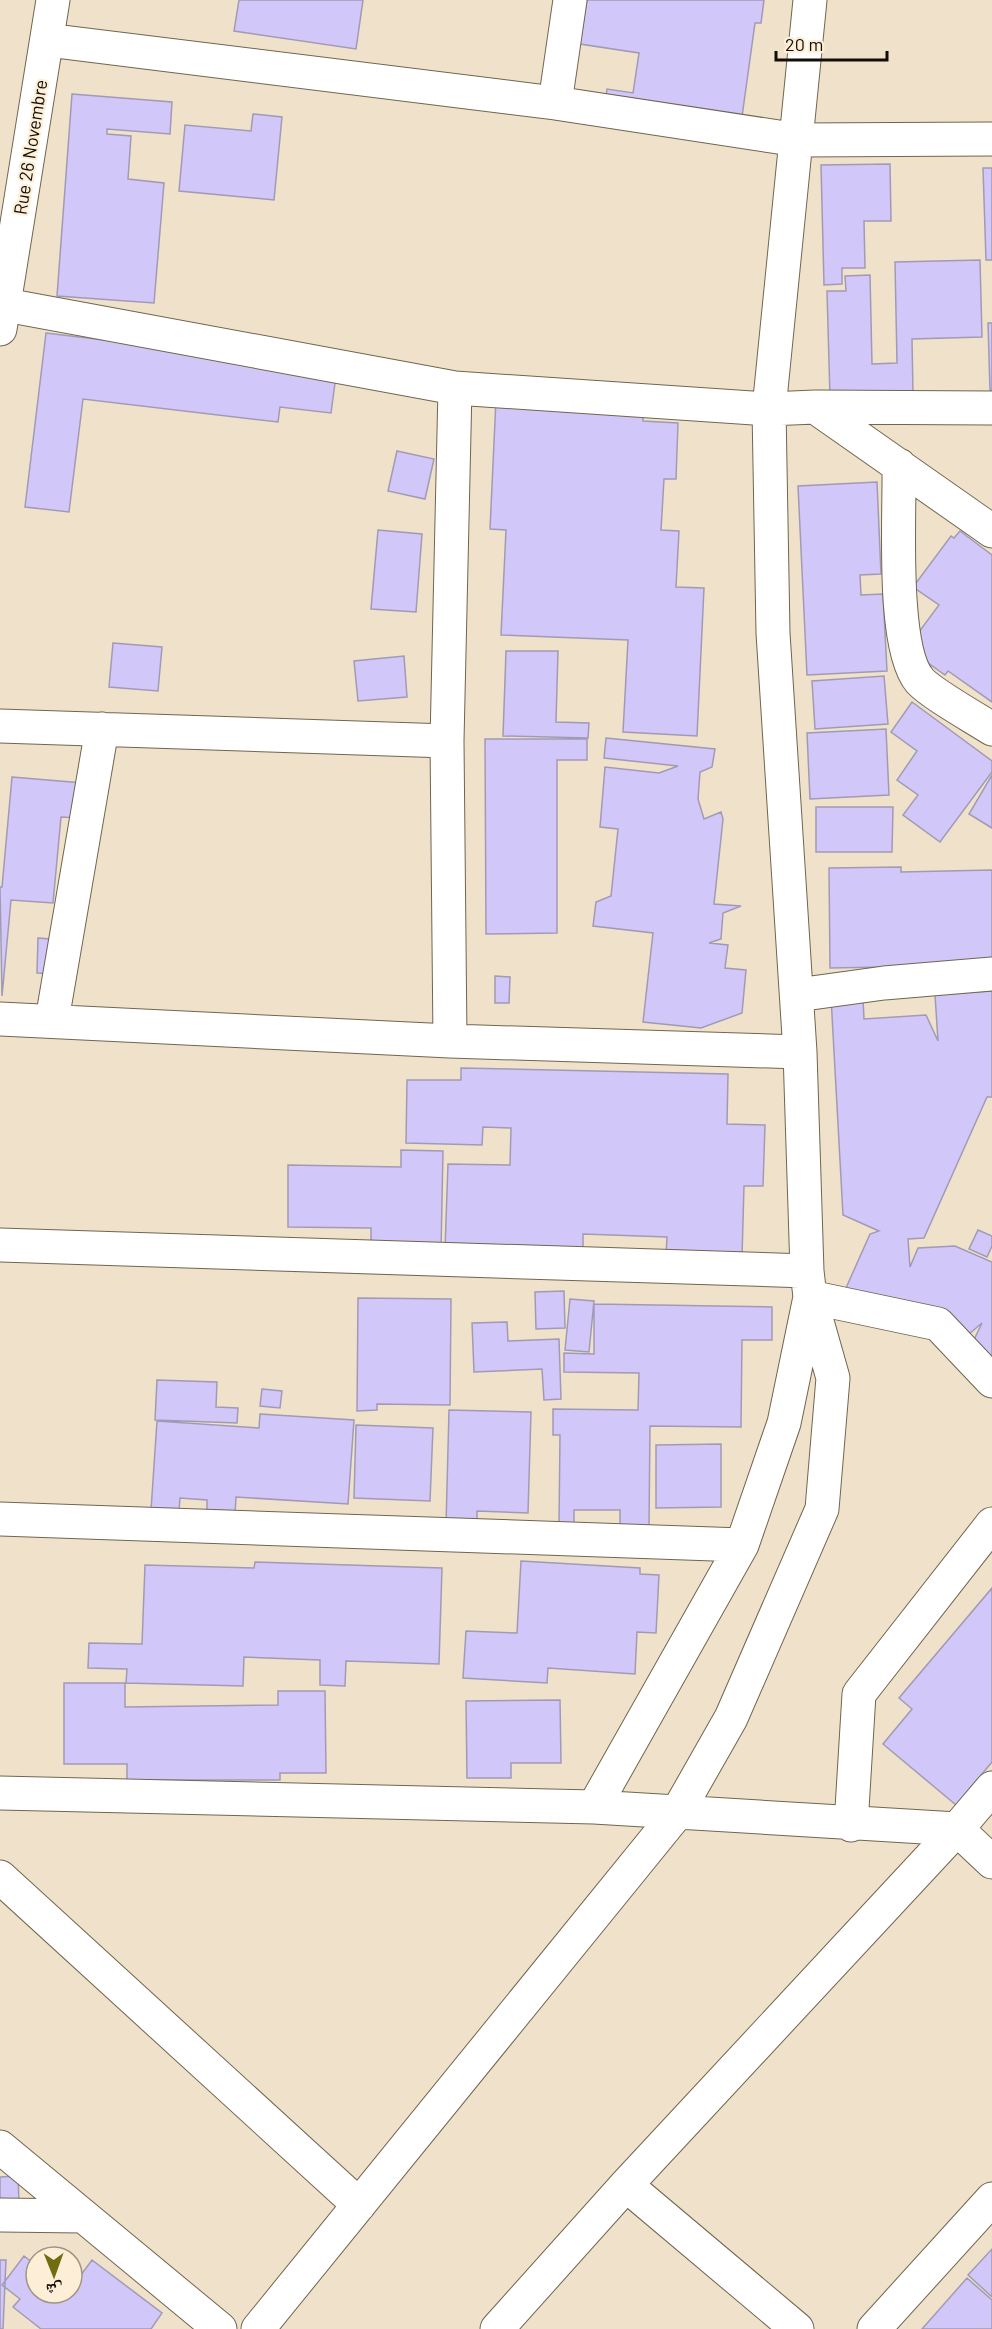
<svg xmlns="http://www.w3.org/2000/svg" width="992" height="2329" viewBox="0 0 992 2329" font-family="Barlow,'Noto Naskh Arabic',sans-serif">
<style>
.building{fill:#d2c7f9;stroke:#a09bb4;stroke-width:1.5}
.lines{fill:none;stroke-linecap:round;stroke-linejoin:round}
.minor-casing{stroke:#70654f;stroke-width:35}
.minor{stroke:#fff;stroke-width:33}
.labels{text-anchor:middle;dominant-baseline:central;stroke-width:4.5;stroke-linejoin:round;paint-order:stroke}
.street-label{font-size:18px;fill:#120d05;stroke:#fdefd7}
</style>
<rect width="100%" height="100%" fill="#f0e2ca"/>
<path class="building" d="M 239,0 L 363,0 L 356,49 L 234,31 Z
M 587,0 L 764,0 L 761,23 L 755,23 L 740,131 L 605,104 L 607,89 L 633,93 L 639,53 L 580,44 Z
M 72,94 L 172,102 L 170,134 L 107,129 L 107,134 L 131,136 L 128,179 L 164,183 L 154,303 L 57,296 Z
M 253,114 L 282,117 L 274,200 L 179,191 L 185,125 L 251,131 Z
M 890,164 L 891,221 L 864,221 L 865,268 L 842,268 L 842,284 L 824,285 L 821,165 Z
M 983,168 L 992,168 L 992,260 L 986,260 Z
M 980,260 L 982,337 L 912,339 L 913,394 L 830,397 L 827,291 L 846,291 L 845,276 L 870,275 L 872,364 L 897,363 L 895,262 Z
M 988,323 L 992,323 L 992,390 L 990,390 Z
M 46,333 L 337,368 L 331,413 L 280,407 L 278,422 L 83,399 L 69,512 L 25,507 Z
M 644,394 L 643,421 L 678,423 L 676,479 L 664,479 L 661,530 L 679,531 L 676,587 L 704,588 L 697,736 L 623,732 L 628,640 L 501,635 L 506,530 L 490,529 L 496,399 Z
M 397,451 L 434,459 L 425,499 L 388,491 Z
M 877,482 L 881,574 L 860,575 L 861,595 L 883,594 L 887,671 L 807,675 L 798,486 Z
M 378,530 L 422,534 L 416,612 L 371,609 Z
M 960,531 L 992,555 L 992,702 L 948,671 L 945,675 L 907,648 L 939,605 L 913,587 L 951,536 L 954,538 Z
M 113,643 L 162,647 L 158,691 L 109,687 Z
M 506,651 L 558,651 L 556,722 L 589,723 L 588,738 L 503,736 Z
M 404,656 L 407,697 L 358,701 L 354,661 Z
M 884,676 L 888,724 L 815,729 L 812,681 Z
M 912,702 L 992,761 L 992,772 L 940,842 L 903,815 L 918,795 L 897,780 L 917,751 L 891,732 Z
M 886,729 L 889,795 L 810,799 L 807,733 Z
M 606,738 L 715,749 L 712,767 L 700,772 L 698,799 L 704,819 L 721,812 L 723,819 L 714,904 L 741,906 L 723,913 L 721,939 L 709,943 L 728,945 L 725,968 L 746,970 L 742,1013 L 701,1028 L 643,1022 L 653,933 L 593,926 L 596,902 L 611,896 L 618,829 L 600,827 L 605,767 L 659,773 L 678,766 L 604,758 Z
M 485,739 L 587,739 L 587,760 L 557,760 L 557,933 L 486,934 Z
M 992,775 L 992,828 L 969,814 Z
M 12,777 L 83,783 L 80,818 L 61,817 L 53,903 L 11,900 L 2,996 L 0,887 L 2,887 Z
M 816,807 L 893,807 L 892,852 L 816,852 Z
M 901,867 L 901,872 L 992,870 L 992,965 L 830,968 L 829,868 Z
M 38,938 L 62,940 L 60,974 L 37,973 Z
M 495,976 L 510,977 L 509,1003 L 495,1003 Z
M 862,978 L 864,1019 L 926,1015 L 938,1041 L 935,995 L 992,991 L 992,1097 L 987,1097 L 924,1238 L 908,1239 L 910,1267 L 918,1248 L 955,1246 L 992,1262 L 992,1367 L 972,1344 L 982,1323 L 962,1340 L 846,1288 L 870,1234 L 879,1231 L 843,1215 L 830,979 Z
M 461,1068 L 728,1074 L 727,1124 L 765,1125 L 763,1186 L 744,1186 L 742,1257 L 666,1256 L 667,1237 L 583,1234 L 583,1252 L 445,1249 L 448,1164 L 510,1165 L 511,1128 L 483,1127 L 482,1145 L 406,1143 L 407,1080 L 461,1080 Z
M 401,1150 L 443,1151 L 441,1251 L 371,1250 L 371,1228 L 288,1227 L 288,1165 L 401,1167 Z
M 978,1230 L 992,1236 L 992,1246 L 987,1257 L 969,1249 Z
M 564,1291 L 565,1328 L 536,1329 L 535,1292 Z
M 358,1298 L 451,1299 L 450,1405 L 377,1404 L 377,1410 L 357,1411 Z
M 570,1299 L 594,1301 L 589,1352 L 565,1350 Z
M 594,1304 L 772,1307 L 772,1340 L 742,1340 L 741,1427 L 650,1426 L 649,1528 L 620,1528 L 620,1510 L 574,1510 L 574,1525 L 559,1525 L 560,1435 L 553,1435 L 553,1409 L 638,1410 L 639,1373 L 564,1372 L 564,1353 L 594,1354 Z
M 507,1322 L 508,1341 L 559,1339 L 561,1399 L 544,1400 L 542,1369 L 474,1372 L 472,1323 Z
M 157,1380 L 217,1382 L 216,1407 L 238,1408 L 237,1423 L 155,1420 Z
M 262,1389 L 282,1391 L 280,1408 L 260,1406 Z
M 449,1410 L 531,1412 L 528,1513 L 477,1511 L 477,1526 L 446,1525 Z
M 260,1414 L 354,1420 L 348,1504 L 236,1497 L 235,1515 L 207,1513 L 207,1500 L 180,1498 L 179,1511 L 151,1510 L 157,1421 L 259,1428 Z
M 356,1425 L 433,1428 L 430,1501 L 354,1498 Z
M 721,1444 L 721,1507 L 656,1508 L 656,1445 Z
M 521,1561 L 640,1568 L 640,1574 L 659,1575 L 656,1633 L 637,1632 L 635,1674 L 548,1668 L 547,1683 L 463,1678 L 466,1631 L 517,1633 Z
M 255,1562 L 442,1568 L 439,1664 L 346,1661 L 345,1686 L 320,1685 L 320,1660 L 244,1657 L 243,1686 L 126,1683 L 127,1669 L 88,1668 L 89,1643 L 142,1644 L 145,1565 L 254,1568 Z
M 992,1588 L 992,1762 L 956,1805 L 883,1744 L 912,1709 L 899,1698 Z
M 64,1683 L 125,1683 L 125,1707 L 278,1705 L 278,1691 L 325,1691 L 326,1773 L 280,1773 L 280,1780 L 127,1780 L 127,1764 L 64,1764 Z
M 560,1700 L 561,1763 L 511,1763 L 511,1778 L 467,1778 L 466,1701 Z
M 18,2176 L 19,2202 L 0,2203 L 0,2177 Z
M 992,2249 L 992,2297 L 968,2275 Z
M 24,2256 L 36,2265 L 36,2293 L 72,2293 L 72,2287 L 92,2260 L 162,2313 L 151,2329 L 41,2329 L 13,2307 L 20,2299 L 2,2285 Z
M 0,2260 L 6,2260 L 3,2329 L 0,2329 Z
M 967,2278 L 992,2300 L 992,2329 L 922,2329 Z"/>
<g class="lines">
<defs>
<path id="minor" d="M 47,40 L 555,103 L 798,140 L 992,139
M 555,103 L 570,0
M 0,304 L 455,388 L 769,409 L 815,407 L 992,408
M 0,329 L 53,0
M 815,407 L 992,531
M 899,465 C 900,512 891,648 920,681 C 932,694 975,718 992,729
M 0,726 L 447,741
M 797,995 L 884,983 L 992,974
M 0,1019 L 450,1041 L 800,1052
M 52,1020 L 102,729
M 450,1041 L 447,741 L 455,388
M 0,1245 L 807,1271
M 0,1519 L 742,1545
M 0,1793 L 594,1807 L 957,1829 L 992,1862
M 594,1807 L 742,1545 L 784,1423 L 810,1297 L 938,1324 L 992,1381
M 851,1825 L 859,1694 L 992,1524
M 0,1877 L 359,2205
M 0,2147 L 220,2329
M 626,2185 L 797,2329
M 0,2215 L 82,2216
M 258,2329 L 677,1813 L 731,1718 L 822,1509 L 833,1378 L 810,1297 L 807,1271 L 800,1052 L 773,633 L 769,409 L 810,0
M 497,2329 L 626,2185 L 957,1829 L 992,1788
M 874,2329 L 992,2199"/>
</defs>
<use href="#minor" class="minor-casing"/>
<use href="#minor" class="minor"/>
</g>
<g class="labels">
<g class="street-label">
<text transform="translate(30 147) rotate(-81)">Rue 26 Novembre</text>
</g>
</g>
<g transform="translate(54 2275) rotate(179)"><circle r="28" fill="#fdefd7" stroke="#9f9583" stroke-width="1.5"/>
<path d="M0-4.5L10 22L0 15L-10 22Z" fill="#6e6e10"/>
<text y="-9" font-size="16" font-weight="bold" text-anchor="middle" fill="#120d05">ش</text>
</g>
<path d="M776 51v9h111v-9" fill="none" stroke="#120d05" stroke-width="3"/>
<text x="785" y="51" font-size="18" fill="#120d05" stroke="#fdefd7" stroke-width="4.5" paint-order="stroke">20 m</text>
</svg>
